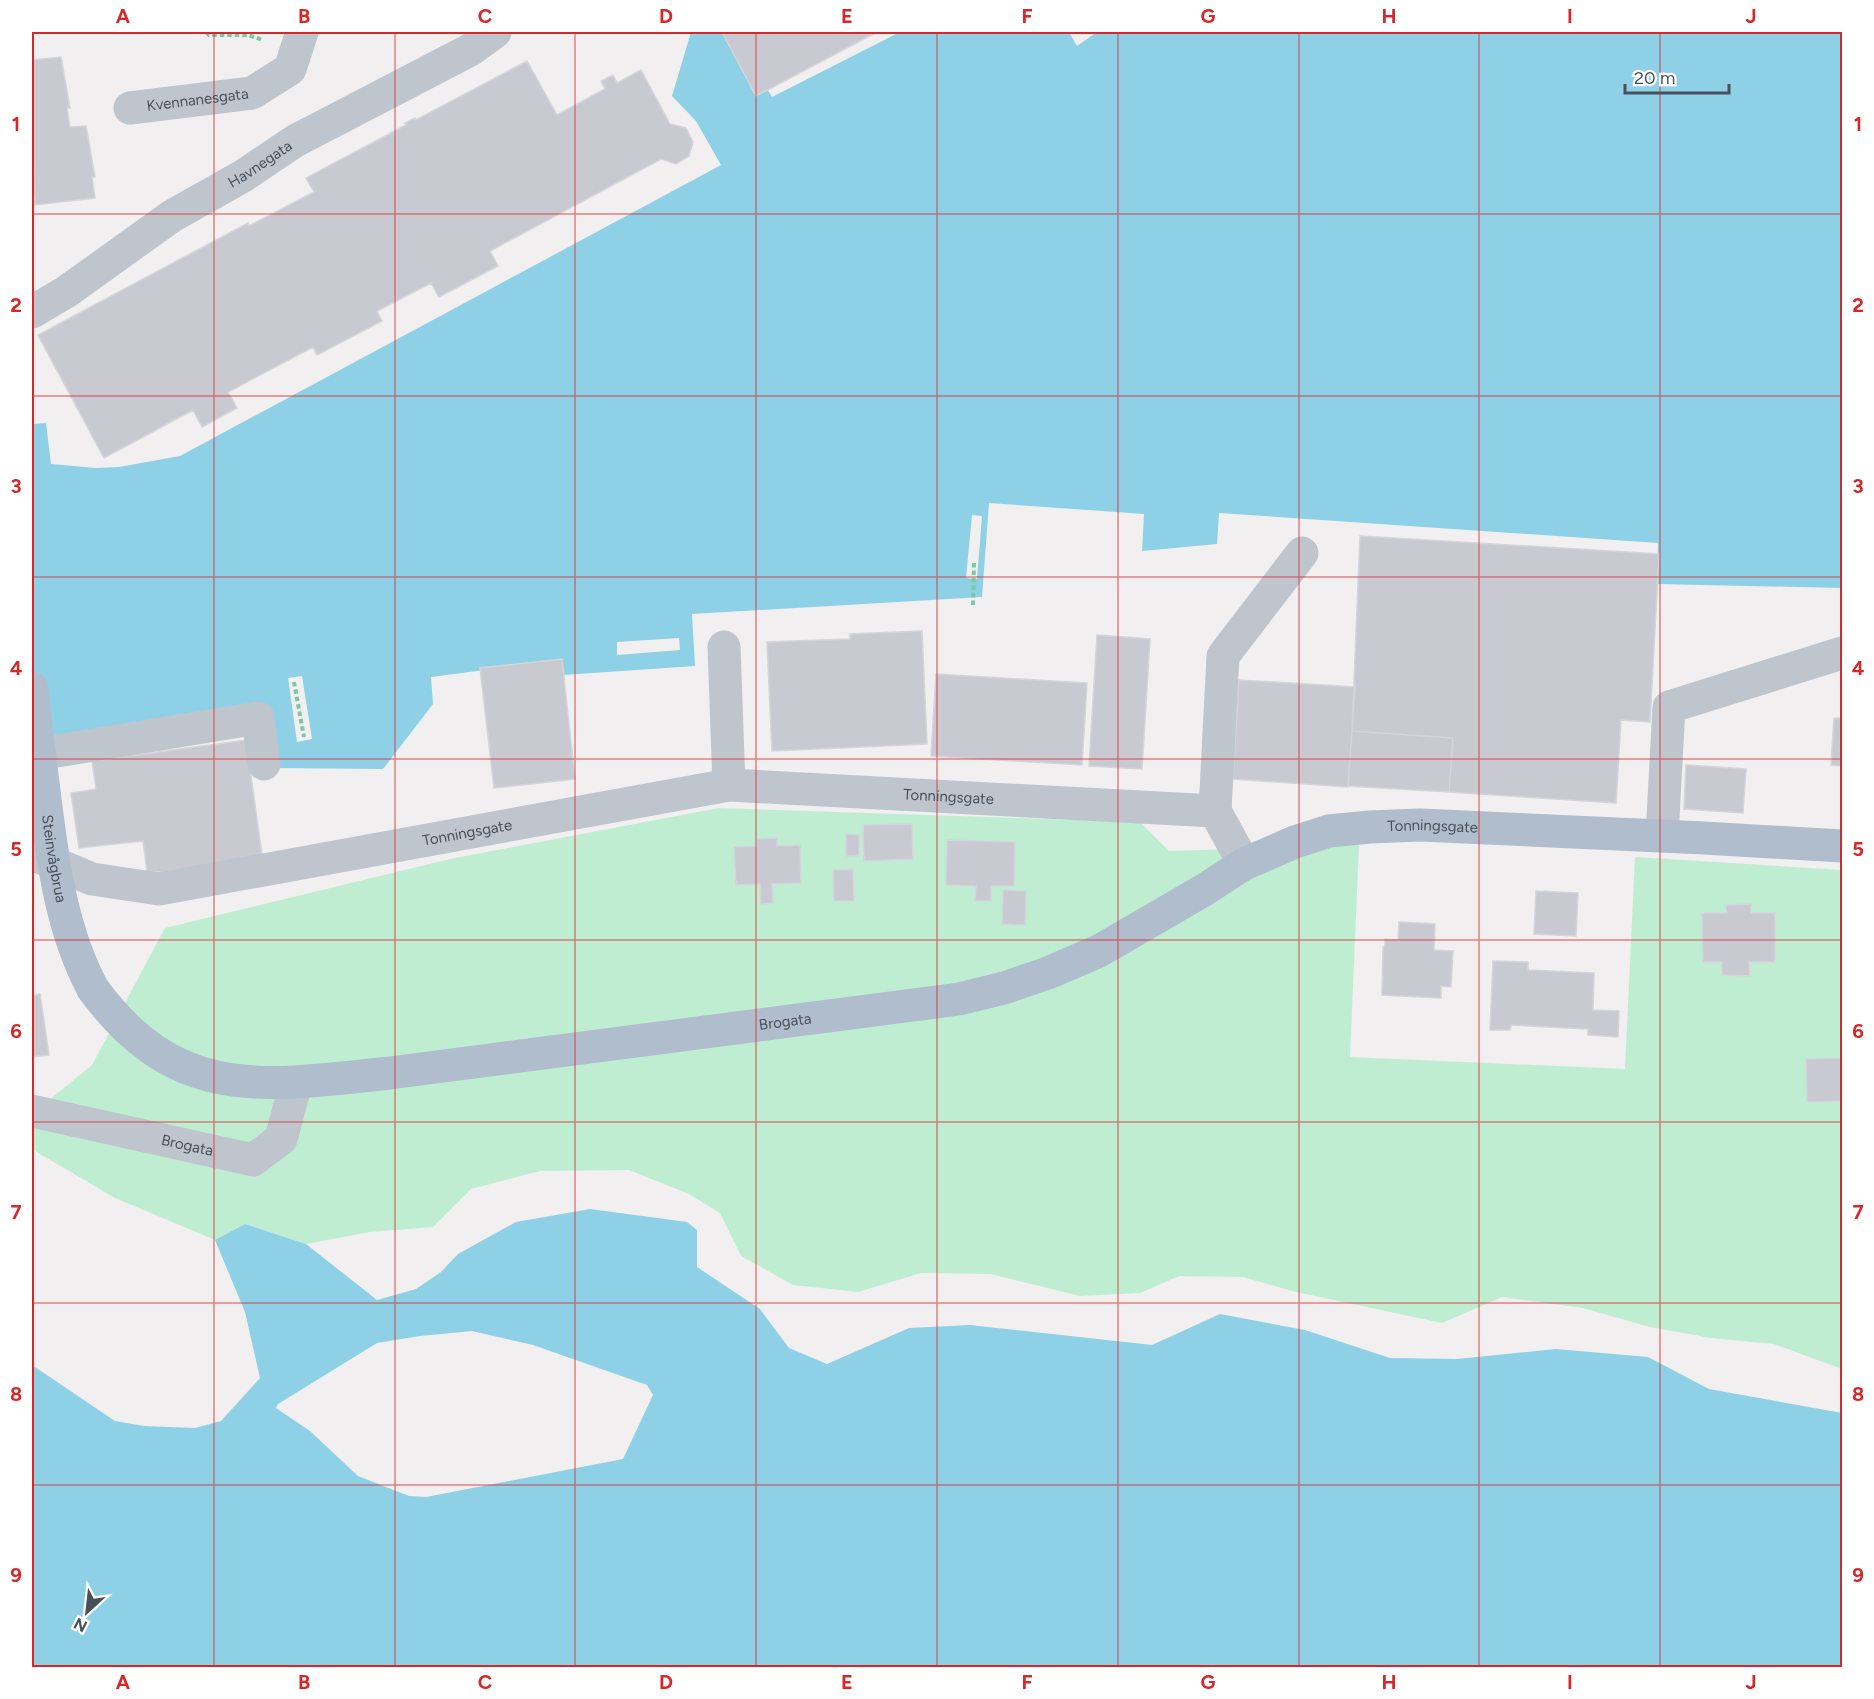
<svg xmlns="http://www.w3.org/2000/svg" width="1874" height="1699" viewBox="0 0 1874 1699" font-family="Figtree,sans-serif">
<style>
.green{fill:#bfedd2}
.water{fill:#8ed1e7;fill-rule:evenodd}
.pier{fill:#f1efef}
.building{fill:#c9cad1;stroke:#d3d5da;stroke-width:1.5}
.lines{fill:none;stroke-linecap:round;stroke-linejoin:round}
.path{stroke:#79c9a4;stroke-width:4;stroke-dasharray:4.5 3;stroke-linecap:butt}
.minor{stroke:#bec5cd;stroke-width:33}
.major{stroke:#b0bdcc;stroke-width:33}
.major-bridge{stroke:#b0bdcc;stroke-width:33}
.grid{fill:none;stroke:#d62828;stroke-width:1.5;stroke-opacity:0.55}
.labels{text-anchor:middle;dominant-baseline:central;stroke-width:6;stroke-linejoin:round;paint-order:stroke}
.street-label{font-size:15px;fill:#48515b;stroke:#fff}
.neatline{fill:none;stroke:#d62828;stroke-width:2}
.grid-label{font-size:20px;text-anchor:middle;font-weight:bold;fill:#d62828}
</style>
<rect width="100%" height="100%" fill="#f1efef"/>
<path class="green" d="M 719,808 L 1140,822 L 1169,851 L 1359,845 L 1350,1057 L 1625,1069 L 1635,857 L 1842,870 L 1842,1369 L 1774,1344 L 1711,1338 L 1650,1327 L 1583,1308 L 1502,1297 L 1442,1323 L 1296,1292 L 1243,1277 L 1179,1276 L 1140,1293 L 1080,1296 L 991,1274 L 921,1273 L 858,1292 L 793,1285 L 741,1256 L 720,1213 L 689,1194 L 629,1170 L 540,1171 L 471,1189 L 433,1227 L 370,1232 L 306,1244 L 245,1224 L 215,1240 L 115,1198 L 35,1151 L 32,1145 L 32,1114 L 92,1065 L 165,928 L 450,859 Z"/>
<path class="water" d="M 691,32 L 733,32 L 772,97 L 900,32 L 1069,32 L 1077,46 L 1097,32 L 1842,32 L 1842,588 L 1657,584 L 1658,543 L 1219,513 L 1217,544 L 1142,551 L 1144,514 L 989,503 L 982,597 L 692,614 L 695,666 L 563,675 L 561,660 L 431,677 L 433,704 L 383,769 L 271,768 L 263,709 L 32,741 L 32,424 L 46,423 L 51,464 L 95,468 L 119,467 L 180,456 L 721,165 L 696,121 L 672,96 Z
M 590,1209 L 687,1222 L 697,1230 L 697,1267 L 760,1309 L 789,1348 L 827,1364 L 909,1328 L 970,1325 L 1152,1345 L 1220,1314 L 1305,1330 L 1390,1358 L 1457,1359 L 1556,1349 L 1648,1357 L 1709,1389 L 1842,1413 L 1842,1667 L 32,1667 L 32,1365 L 115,1421 L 144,1426 L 195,1428 L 221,1421 L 260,1378 L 245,1312 L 215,1240 L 245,1224 L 306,1244 L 377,1300 L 416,1289 L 441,1272 L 458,1254 L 516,1222 ZM 472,1331 L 533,1345 L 647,1385 L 653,1395 L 623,1459 L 426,1497 L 409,1496 L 358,1476 L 310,1431 L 276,1408 L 278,1404 L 377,1343 L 420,1336 Z"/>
<path class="pier" d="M 972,515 L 982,516 L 977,579 L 966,578 Z
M 679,638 L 680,650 L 617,655 L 617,642 Z
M 302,676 L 312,739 L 297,742 L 288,678 Z"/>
<path class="building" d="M 722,32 L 877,32 L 756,96 Z
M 61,57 L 70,108 L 67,108 L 70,127 L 86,126 L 95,177 L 92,177 L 95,198 L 35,205 L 32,178 L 32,176 L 34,175 L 33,162 L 32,163 L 32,60 Z
M 527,61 L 557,115 L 605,89 L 601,81 L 613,75 L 617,83 L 641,70 L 670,124 L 686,128 L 693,142 L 689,156 L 676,164 L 661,159 L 490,251 L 498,266 L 439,297 L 431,283 L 377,311 L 382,321 L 317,355 L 313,347 L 228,392 L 237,408 L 202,427 L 193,410 L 104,458 L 38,335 L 248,223 L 249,226 L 314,192 L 306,178 L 406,125 L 405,123 L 415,118 L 416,120 Z
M 1360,536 L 1659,554 L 1650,722 L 1621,720 L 1616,803 L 1449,792 L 1453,738 L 1352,731 Z
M 922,631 L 927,744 L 772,751 L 767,642 L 850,639 L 850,634 Z
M 1097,635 L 1150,639 L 1142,769 L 1089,766 Z
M 562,659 L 575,779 L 494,788 L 480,668 Z
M 936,674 L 1087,683 L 1082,765 L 931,756 Z
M 1239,680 L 1355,687 L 1348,787 L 1233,779 Z
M 1834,718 L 1842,718 L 1842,766 L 1831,765 Z
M 1352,731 L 1453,738 L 1449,792 L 1348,786 Z
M 246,740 L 263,862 L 184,874 L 147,871 L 143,841 L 79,848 L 71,793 L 96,789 L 92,761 Z
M 1686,765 L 1746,769 L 1743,813 L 1684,809 Z
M 912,824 L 913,859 L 864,861 L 863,825 Z
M 846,834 L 859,835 L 859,856 L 846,856 Z
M 777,838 L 777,846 L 800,845 L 801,883 L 772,884 L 773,903 L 761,904 L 760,884 L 736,885 L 734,847 L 757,846 L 757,839 Z
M 947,840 L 1015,842 L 1014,886 L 991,886 L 991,901 L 975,901 L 976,886 L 946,885 Z
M 853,869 L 854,901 L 834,901 L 833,870 Z
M 1003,890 L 1026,891 L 1025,925 L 1002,924 Z
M 1536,891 L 1578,893 L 1576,936 L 1534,934 Z
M 1751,904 L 1751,913 L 1775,913 L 1775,962 L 1749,962 L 1750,976 L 1722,975 L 1722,962 L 1703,962 L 1702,913 L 1727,913 L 1726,905 Z
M 1399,922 L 1435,924 L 1434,950 L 1453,951 L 1451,987 L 1441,986 L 1441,998 L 1382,995 L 1383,947 L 1385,947 L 1385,939 L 1398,940 Z
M 1493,961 L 1528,962 L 1528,970 L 1594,973 L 1593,1010 L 1619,1011 L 1618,1037 L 1588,1035 L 1588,1029 L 1511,1025 L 1510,1030 L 1490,1030 Z
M 40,994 L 49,1055 L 32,1057 L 32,996 Z
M 1842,1058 L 1842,1101 L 1807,1102 L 1806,1059 Z"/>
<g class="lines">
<path class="path" d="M 206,32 L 209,35 L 248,35 L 263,40
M 973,605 L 974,563
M 294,682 L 304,737"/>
<g class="minor">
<path id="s1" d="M 130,108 L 252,93 L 290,69 L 302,32"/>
<path id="s2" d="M 32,312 L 66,292 L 172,216 L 243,176 L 295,141 L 470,50 L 495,32"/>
<path d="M 724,647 L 729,785"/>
<path d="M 32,755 L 258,718 L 264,764"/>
<path d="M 1215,811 L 1223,656 L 1302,553"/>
<path d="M 1662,836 L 1669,707 L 1842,653"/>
<path id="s3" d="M 32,854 L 92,879 L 159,889 L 729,785 L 1215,811 L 1244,864"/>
<path id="s4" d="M 32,1111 L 253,1160 L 281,1139 L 296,1083"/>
</g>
<path class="major" id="s5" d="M 93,989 C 177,1104 265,1086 390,1073 L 959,999 L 1004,988 L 1048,973 L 1099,951 L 1204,890 L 1244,864 L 1295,842 L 1329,831 L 1370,827 L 1420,825 L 1704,838 L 1842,846"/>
<path class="major-bridge" id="s6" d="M 32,688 C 36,728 41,768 46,807 C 54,870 63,933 93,989"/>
</g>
<path class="grid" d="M 214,32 L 214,1668M 395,32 L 395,1668M 575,32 L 575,1668M 756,32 L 756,1668M 937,32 L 937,1668M 1118,32 L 1118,1668M 1299,32 L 1299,1668M 1479,32 L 1479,1668M 1660,32 L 1660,1668M 32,214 L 1842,214M 32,396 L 1842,396M 32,577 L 1842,577M 32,759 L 1842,759M 32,940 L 1842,940M 32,1122 L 1842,1122M 32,1303 L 1842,1303M 32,1485 L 1842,1485"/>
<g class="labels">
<g class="street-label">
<text stroke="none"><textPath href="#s1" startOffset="68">Kvennanesgata</textPath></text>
<text stroke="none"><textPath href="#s2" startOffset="272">Havnegata</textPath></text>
<text stroke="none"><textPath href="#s3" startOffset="932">Tonningsgate</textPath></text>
<text stroke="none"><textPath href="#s5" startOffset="1416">Tonningsgate</textPath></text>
<text stroke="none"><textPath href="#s3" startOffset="446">Tonningsgate</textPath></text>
<text stroke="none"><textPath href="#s6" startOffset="172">Steinvågbrua</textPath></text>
<text stroke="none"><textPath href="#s5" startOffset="728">Brogata</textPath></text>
<text stroke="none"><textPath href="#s4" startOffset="159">Brogata</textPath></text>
</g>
</g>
<rect width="1874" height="1699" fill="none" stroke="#ffffff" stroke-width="66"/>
<g transform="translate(87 1612) rotate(207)" stroke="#ffffff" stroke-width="4.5" paint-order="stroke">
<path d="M0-4.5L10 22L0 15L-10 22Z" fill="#48515b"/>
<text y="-9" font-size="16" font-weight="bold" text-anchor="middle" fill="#48515b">N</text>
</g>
<path d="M1625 84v9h104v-9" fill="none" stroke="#48515b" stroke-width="3"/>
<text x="1634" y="84" font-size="18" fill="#48515b" stroke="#ffffff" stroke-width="4.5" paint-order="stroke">20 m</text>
<rect x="33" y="33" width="1808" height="1633" class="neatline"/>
<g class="grid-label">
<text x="123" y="23">A</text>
<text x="304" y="23">B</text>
<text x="485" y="23">C</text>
<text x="666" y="23">D</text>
<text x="847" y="23">E</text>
<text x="1027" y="23">F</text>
<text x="1208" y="23">G</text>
<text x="1389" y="23">H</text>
<text x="1570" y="23">I</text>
<text x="1751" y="23">J</text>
<text x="16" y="131">1</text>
<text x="1858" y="131">1</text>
<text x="16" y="312">2</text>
<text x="1858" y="312">2</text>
<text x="16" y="493">3</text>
<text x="1858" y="493">3</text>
<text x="16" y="675">4</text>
<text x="1858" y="675">4</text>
<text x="16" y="856">5</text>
<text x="1858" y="856">5</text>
<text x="16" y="1038">6</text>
<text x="1858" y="1038">6</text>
<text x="16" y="1219">7</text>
<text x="1858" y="1219">7</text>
<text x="16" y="1401">8</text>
<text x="1858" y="1401">8</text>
<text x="16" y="1582">9</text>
<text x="1858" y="1582">9</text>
<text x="123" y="1689">A</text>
<text x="304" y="1689">B</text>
<text x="485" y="1689">C</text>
<text x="666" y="1689">D</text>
<text x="847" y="1689">E</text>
<text x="1027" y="1689">F</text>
<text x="1208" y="1689">G</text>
<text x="1389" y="1689">H</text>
<text x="1570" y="1689">I</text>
<text x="1751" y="1689">J</text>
</g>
</svg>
